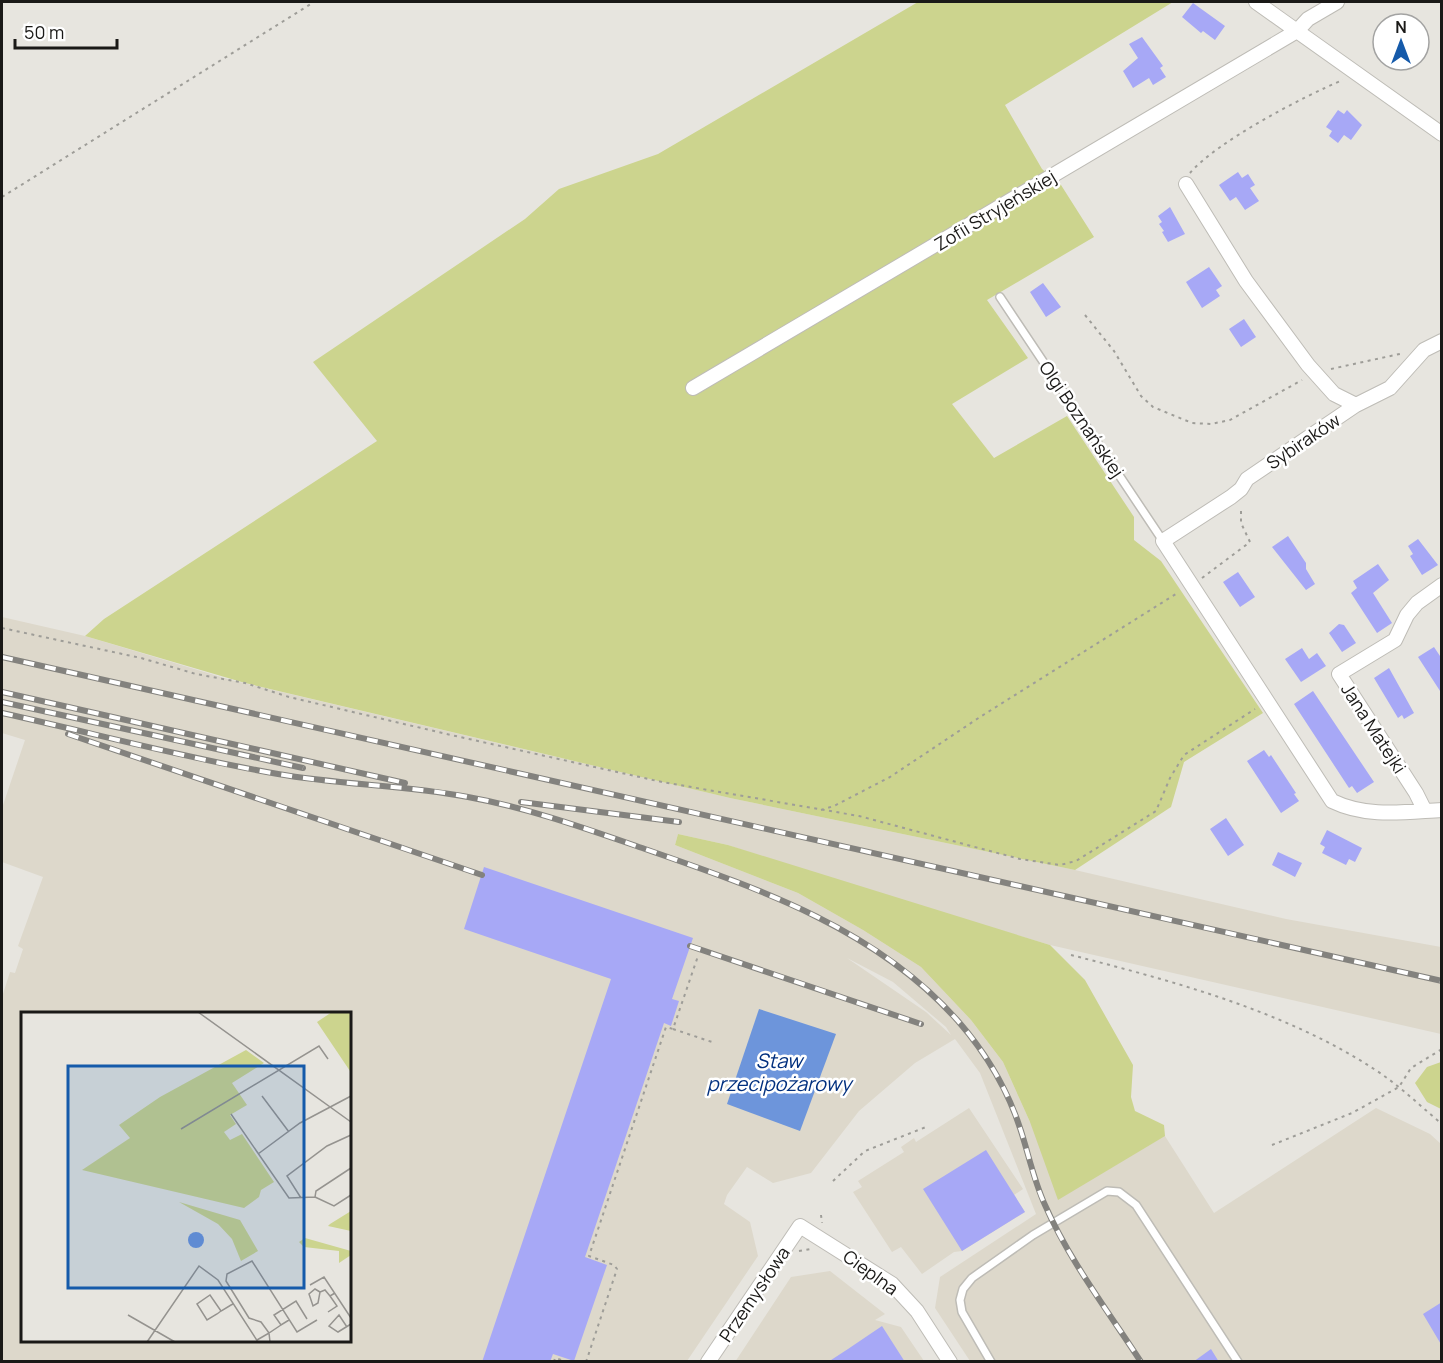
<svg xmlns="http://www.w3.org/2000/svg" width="1443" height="1363" viewBox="0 0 1443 1363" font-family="Manrope,sans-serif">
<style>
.built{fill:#ddd8cb;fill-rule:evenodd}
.green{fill:#ccd48e}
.water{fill:#6d95db}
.building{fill:#a7a8f6}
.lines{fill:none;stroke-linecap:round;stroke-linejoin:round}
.service-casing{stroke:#bebcb6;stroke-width:10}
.minor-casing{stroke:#bebcb6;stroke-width:16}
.path{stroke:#9e9d98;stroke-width:2;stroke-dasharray:3 4.5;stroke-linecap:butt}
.service{stroke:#fff;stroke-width:7}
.minor{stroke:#fff;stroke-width:14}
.rail-casing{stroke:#83827e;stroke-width:6}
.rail{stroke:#fff;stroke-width:4;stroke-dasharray:11;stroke-linecap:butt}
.labels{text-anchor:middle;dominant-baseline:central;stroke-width:5;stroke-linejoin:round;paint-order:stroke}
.street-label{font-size:18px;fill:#1a1917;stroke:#fff}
.water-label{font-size:20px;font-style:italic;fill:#002f7e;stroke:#fff}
.inset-road{fill:none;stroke:#95938f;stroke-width:1.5}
.view{fill:#155aaa;fill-opacity:0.15;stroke:#155aaa;stroke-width:3}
.inset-edge{fill:none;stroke:#1a1917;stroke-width:3}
</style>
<rect width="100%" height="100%" fill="#e7e5df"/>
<path class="built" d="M 2,617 L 85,636 L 231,680 L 730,798 L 1075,870 L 1286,919 L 1441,947 L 1441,1034 L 1050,945 L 809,873 L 728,845 L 678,834 L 675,845 L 798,893 L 863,930 L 921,967 L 971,1020 L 1003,1062 L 1030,1122 L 1163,1133 L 1214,1213 L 1376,1108 L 1430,1134 L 1441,1144 L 1441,1361 L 970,1361 L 935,1308 L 940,1277 L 1036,1214 L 980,1073 L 955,1039 L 915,1063 L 859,1111 L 811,1173 L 773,1183 L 747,1167 L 727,1195 L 724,1204 L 750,1222 L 758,1256 L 687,1361 L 2,1361 L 2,997 L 10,972 L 15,973 L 23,949 L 18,946 L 43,877 L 2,862 L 2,808 L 25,740 L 2,733 ZM 847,958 L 893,982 L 946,1027 L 951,1035 L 926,1012 ZM 22,1014 L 350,1014 L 350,1340 L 22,1340 Z
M 969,1108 L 1023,1189 L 1014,1195 L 1025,1212 L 962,1251 L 954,1252 L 922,1274 L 901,1247 L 892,1252 L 853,1192 L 862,1187 L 858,1181 L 904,1152 L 901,1147 L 914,1138 L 916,1142 Z
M 830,1271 L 885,1314 L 875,1320 L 901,1327 L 924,1361 L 735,1362 L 791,1277 Z"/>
<path class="green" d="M 918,2 L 1173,2 L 1005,105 L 1042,169 L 1061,185 L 1094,237 L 987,300 L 1028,358 L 952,404 L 994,458 L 1067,416 L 1134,517 L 1134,540 L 1161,561 L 1263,713 L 1184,762 L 1171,807 L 1075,870 L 730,798 L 245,683 L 85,636 L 104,619 L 377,441 L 313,362 L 525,219 L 559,189 L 658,154 Z
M 678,834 L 728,845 L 1050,945 L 1085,980 L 1133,1065 L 1131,1097 L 1135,1111 L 1164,1125 L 1165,1136 L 1058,1200 L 1030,1122 L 1003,1062 L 971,1020 L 921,967 L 863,930 L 798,893 L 675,845 Z
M 1441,1062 L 1442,1062 L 1441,1109 L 1427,1102 L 1415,1083 L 1427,1067 Z"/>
<path class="water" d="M 759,1009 L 836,1034 L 800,1131 L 727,1104 Z"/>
<path class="building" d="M 1193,3 L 1225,26 L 1215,40 L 1203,31 L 1201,33 L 1182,17 Z
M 1142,37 L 1163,66 L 1160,68 L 1166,77 L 1153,85 L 1149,78 L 1133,88 L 1123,71 L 1138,58 L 1129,44 Z
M 1338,110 L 1344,114 L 1347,110 L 1362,125 L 1351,140 L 1344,135 L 1338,143 L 1329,136 L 1332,131 L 1326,127 Z
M 1238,172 L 1242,178 L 1248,174 L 1255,185 L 1250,188 L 1259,201 L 1245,210 L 1236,197 L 1230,201 L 1219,185 Z
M 1170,207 L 1185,234 L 1168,242 L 1162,232 L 1164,231 L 1159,224 L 1162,222 L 1158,216 Z
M 1209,267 L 1222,286 L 1216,290 L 1220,296 L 1202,308 L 1186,282 Z
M 1043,283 L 1061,307 L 1046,317 L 1030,292 Z
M 1244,319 L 1256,337 L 1241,347 L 1229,329 Z
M 1288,536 L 1306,563 L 1306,569 L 1315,584 L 1306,590 L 1272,547 Z
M 1418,539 L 1438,565 L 1422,575 L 1410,556 L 1413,554 L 1408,546 Z
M 1378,564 L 1389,580 L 1373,593 L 1392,623 L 1377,633 L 1351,593 L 1357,588 L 1353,581 Z
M 1238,572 L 1255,597 L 1240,607 L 1223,582 Z
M 1339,624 L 1344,625 L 1356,643 L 1342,652 L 1329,633 Z
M 1434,647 L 1442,659 L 1442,694 L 1418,657 Z
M 1302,648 L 1309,659 L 1317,653 L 1326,666 L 1301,682 L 1285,659 Z
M 1389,668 L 1414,713 L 1404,719 L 1402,715 L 1398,718 L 1374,678 Z
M 1313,691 L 1374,782 L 1357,793 L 1352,786 L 1349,788 L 1294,704 Z
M 1264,750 L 1269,757 L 1271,755 L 1296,793 L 1294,794 L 1299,801 L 1281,813 L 1247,761 Z
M 1226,818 L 1244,845 L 1228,856 L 1210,829 Z
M 1327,830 L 1362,848 L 1355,862 L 1349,859 L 1346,865 L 1322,853 L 1325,847 L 1320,844 Z
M 1278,852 L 1302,863 L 1295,877 L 1272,865 Z
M 484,867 L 693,938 L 672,999 L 679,1001 L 671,1026 L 664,1023 L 585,1257 L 607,1265 L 574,1361 L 553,1354 L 550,1362 L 482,1362 L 611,979 L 464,929 Z
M 986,1150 L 1025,1212 L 962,1251 L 923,1189 Z
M 1442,1302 L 1442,1346 L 1423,1314 Z
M 882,1326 L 905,1362 L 828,1362 L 848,1349 Z
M 1211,1349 L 1219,1362 L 1193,1362 Z"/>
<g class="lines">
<defs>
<path id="service" d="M 1000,297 L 1163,541
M 991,1362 L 962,1312 L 960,1300 L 963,1289 L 972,1278 L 1033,1235 L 1107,1191 L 1119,1192 L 1136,1205 L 1238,1362"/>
<path id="minor" d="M 1256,2 L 1442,134
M 1186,184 L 1246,281 L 1308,365 L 1334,394 L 1356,405
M 1442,341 L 1424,350 L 1390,388 L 1356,405 L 1247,479 L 1241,489 L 1231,497 L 1163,541 L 1332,801 C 1367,818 1404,812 1442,810
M 693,388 L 1297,31 L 1308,19 L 1337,2
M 1425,811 L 1416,793 L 1339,674 L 1395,640 L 1407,615 L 1417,603 L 1442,585
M 708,1362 L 800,1226 L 892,1284 L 917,1311 L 950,1362"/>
</defs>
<use href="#service" class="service-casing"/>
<use href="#minor" class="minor-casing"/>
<path class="path" d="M 1190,173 C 1216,142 1304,96 1343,80
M 2,197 L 314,2
M 1085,315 L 1114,351 L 1141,396 L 1153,407 L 1192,423 L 1211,424 L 1230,420 L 1302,380
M 1331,369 L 1404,353
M 1202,578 L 1250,542 L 1241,523 L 1241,507
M 2,628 L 141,658 L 196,674 L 245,683 L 289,697 L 451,735 L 662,782 L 859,816 L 1020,859 L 1060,865 L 1076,861 L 1156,811 L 1170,778 L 1184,755 L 1255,709
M 821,810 L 834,806 L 890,777 L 980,717 L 1179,592
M 1071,955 C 1173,981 1285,1011 1374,1069 C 1399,1085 1419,1105 1442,1124
M 673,1029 L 712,1042
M 1272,1145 L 1352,1113 L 1399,1087 L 1411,1068 L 1442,1049
M 833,1181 L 865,1151 L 926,1127
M 821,1215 L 822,1223
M 799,1251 L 811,1249
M 554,1362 L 555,1358 L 567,1362
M 586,1362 L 617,1269 L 614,1265 L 589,1256 L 666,1027 L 673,1029 L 698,956
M 640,1362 L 641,1361"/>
<use href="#service" class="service"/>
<use href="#minor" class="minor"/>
<defs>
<path id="rail" d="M 2,657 L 1442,981
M 2,692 L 405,783
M 2,702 L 303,768
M 2,713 C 93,733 185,758 278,774 C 341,785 406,785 468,797 C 529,808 587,829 645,849 C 757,888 876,928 958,1021 C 986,1053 1008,1090 1021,1131 C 1029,1156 1034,1181 1045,1205 C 1069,1260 1108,1311 1141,1362
M 68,734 L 482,875
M 521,802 L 679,822
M 690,946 L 921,1024"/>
</defs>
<use href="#rail" class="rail-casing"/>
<use href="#rail" class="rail"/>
</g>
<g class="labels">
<g class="street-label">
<text transform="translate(995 210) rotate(-31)">Zofii Stryjeńskiej</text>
<text transform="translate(1082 419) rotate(56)">Olgi Boznańskiej</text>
<text transform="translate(1303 441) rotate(-34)">Sybiraków</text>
<text transform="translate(1374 728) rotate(57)">Jana Matejki</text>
<text transform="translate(871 1272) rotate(36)">Cieplna</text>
<text transform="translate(754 1294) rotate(-56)">Przemysłowa</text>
</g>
<g class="water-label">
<text x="779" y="1060">Staw<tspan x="779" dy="23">przecipożarowy</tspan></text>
</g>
</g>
<g transform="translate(21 1012)">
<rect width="330" height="330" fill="#e7e5df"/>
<path d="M 311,0 L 330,0 L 329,59 L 296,10 ZM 225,38 L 243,51 L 211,71 L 226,93 L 209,103 L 215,112 L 203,120 L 209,128 L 221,122 L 253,170 L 240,178 L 238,185 L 223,196 L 61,158 L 109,126 L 98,113 L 139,85 ZM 158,190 L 219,208 L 237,239 L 220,249 L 211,227 L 197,212 ZM 330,199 L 330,219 L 307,214 L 309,212 ZM 284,226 L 330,239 L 330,243 L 318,251 L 318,239 L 283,235 L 278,230 Z" fill="#ccd48e"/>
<path d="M167 228a8 8 0 1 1 16 0a8 8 0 1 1-16 0Z" fill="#6d95db"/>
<path class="inset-road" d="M 177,0 L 330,110M 241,84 L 268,120M 210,102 L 268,186 L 294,185 L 295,179 L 330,156M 160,117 L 298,34 L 307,47M 237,142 L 279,111 L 330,84M 294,185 L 313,194 L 330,183M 280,186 L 266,164 L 306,134 L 330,123M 289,273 L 303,265 L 330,306M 299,280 L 294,277 L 288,282 L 292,294 L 297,291 L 299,280 L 304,278 L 309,284 L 314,281M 200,299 L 189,283 L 176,292 L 186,308 L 196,302 L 200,299 L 210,293 L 212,292M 307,300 L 316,294 L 309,284M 107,303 L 154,330M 268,308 L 260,313 L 253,303 L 275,289 L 286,307M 260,313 L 248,321 L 240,310 L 228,306 L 205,269 L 206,262 L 231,249 L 276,320 L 296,308M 326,315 L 318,303 L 308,314 L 317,320 L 330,312M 236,328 L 248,321 L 249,330M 126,330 L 178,254 L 197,268 L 237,330"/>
<path class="view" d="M 47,54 L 283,54 L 283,276 L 47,276 Z"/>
<rect width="330" height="330" class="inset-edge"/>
</g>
<rect width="1443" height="1363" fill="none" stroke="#1a1917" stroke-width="6"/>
<g transform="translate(1401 42)"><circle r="28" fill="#ffffff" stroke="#a3a3a2" stroke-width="1.5"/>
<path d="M0-4.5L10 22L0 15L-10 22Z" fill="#155aaa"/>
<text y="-9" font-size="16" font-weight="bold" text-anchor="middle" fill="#1a1917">N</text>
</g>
<path d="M15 39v9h102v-9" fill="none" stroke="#1a1917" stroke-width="3"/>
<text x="24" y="39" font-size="18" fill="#1a1917" stroke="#ffffff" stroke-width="4.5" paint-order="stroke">50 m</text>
</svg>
